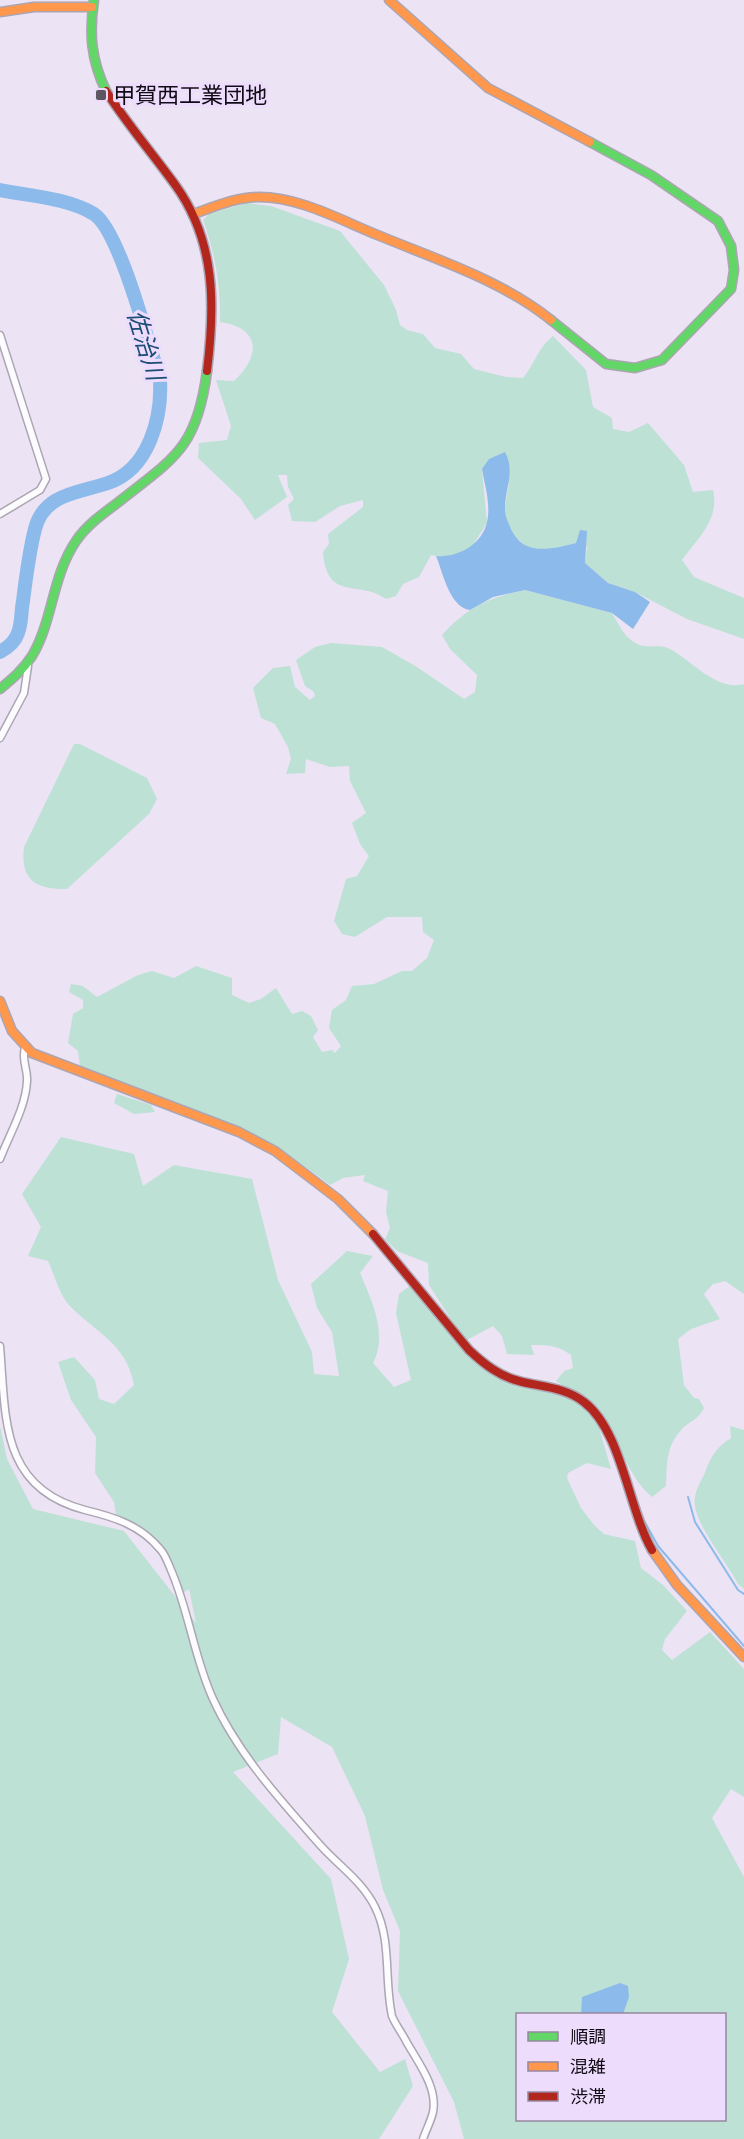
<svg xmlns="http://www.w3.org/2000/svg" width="744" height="2139" viewBox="0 0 744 2139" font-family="Jost,'Noto Sans JP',sans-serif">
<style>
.green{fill:#bee1d6;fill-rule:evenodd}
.water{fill:#8cbaeb}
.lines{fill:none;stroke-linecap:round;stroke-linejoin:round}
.stream{stroke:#8cbaeb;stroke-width:2}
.river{stroke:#8cbaeb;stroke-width:14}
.street-casing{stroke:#aca5b2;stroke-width:9}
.fast-casing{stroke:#aca5b2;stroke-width:11}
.slow-casing{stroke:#aca5b2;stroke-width:11}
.jam-casing{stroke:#aca5b2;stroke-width:11}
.street{stroke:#fcfbfd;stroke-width:6}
.fast{stroke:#63d668;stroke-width:8}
.slow{stroke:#ff974d;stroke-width:8}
.jam{stroke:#b3261e;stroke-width:8}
.poi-dot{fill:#5d5662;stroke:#eddcfb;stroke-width:2}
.labels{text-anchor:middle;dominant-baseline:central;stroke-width:6;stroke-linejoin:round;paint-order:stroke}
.poi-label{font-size:22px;fill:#100a14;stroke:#eddcfb;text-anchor:start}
.water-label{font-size:24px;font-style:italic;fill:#1c4e77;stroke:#eddcfb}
</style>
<rect width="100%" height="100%" fill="#ece3f4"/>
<path class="green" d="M 247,203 L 271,206 L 340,231 L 384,285 L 396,310 L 400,325 L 407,330 L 423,334 L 435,348 L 461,354 L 474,369 L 506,377 L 523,378 C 536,362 537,349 553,336 L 586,370 L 593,407 L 612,418 L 613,429 L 629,432 L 648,423 L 684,465 L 693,492 L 713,490 C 720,519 698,538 682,560 L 694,577 L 744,598 L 744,639 L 687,619 L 635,592 L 608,583 L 585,563 L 587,546 L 576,543 L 550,549 L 531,550 L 514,536 L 504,513 L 509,483 L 482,469 L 487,523 L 471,548 L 450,558 L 431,555 L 419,577 L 403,584 L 396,596 L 386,599 C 359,579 327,603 323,552 L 329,544 L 328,534 L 363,507 L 363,500 L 340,506 L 315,522 L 292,521 L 288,505 L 294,499 L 288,487 L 287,475 L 278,475 L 287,497 L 255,520 L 241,499 L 198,458 L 199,443 L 227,440 L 231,426 L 216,380 L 234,381 C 261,356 261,328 220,322 C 221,286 215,254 203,220 L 209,214 Z
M 525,590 L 612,613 C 617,621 623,634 631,640 C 646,652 657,642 670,649 C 691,660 717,692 744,684 L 744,1294 L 725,1281 L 713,1284 L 704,1294 L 720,1319 L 691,1329 L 678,1339 L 684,1385 L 694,1398 L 699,1399 L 704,1408 C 699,1418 691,1421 683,1428 C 666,1445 667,1463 666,1486 L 652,1497 C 624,1473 620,1437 599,1409 C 588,1395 570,1391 556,1381 L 564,1371 L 573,1368 L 571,1355 C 558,1345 547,1345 531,1345 L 534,1355 L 507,1354 L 502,1336 L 493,1326 L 467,1340 L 463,1338 L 429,1285 L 428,1263 L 397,1251 L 385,1239 L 390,1228 L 386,1212 L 388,1191 L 363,1181 L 365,1175 L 343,1178 L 330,1185 C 257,1128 165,1101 80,1067 L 78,1051 L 68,1043 L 73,1014 L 83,1008 L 83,1000 L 69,992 L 71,984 L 83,986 L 97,997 L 138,975 L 152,971 L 174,978 L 196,966 L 232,978 L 232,995 L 249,1003 L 261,999 L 276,988 L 292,1014 L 302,1011 L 311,1016 L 318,1030 L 313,1037 L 322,1052 L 332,1050 L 335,1053 L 341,1046 L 329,1028 L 332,1010 L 346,1000 L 352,986 L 374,984 L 402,971 L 412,971 L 427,958 L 434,940 L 423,932 L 422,917 L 387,917 L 355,937 L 342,934 L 334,921 L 346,879 L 357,876 L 369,856 L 360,844 L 352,823 L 366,813 L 350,781 L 349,766 L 330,767 L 306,759 L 305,773 L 286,774 L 291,759 L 288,747 L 275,724 L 261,718 L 253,688 L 273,668 L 290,666 L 295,687 L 310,700 L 315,696 L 314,692 L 305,686 L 296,660 L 315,647 L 331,643 L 382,647 L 417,667 L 464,699 L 475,692 L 477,675 L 450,649 L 442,635 C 468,607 488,598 525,590 Z
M 74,744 L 80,744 L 147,778 L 157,799 L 149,814 L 67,889 C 36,890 20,880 24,847 Z
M 117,1094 L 151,1105 L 155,1112 L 134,1114 L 114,1103 Z
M 61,1137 L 134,1154 L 143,1186 L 174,1165 L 252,1179 L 278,1280 L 312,1352 L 314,1374 L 339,1376 L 332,1332 L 317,1308 L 311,1284 L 347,1251 L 373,1256 L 360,1273 C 372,1301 388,1335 373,1363 L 394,1387 L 411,1380 L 396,1313 L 399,1294 L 411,1285 L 472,1360 L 499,1379 L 523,1387 L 544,1388 L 577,1401 L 598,1424 L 611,1469 L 587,1463 L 568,1473 L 567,1478 L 581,1508 L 594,1525 L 604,1534 L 635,1541 L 641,1568 L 663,1585 L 687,1611 L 665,1639 L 662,1650 L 672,1660 L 710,1632 L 744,1669 L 744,1797 L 731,1789 L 712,1818 L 744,1877 L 744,2139 L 464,2139 L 454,2102 L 398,1991 L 400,1931 L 383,1890 L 365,1816 L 332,1747 L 281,1717 L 278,1754 L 233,1772 L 331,1879 L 349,1959 L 332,2012 L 380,2072 L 405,2059 L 413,2086 L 379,2139 L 0,2139 L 0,1426 L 7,1459 L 33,1509 L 124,1531 L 196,1623 L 189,1589 L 183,1593 C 166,1550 160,1536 116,1515 L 114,1502 L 95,1473 L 96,1437 L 71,1400 L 58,1362 L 74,1357 L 95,1380 L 99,1399 L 114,1404 L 134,1385 C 126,1342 95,1333 68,1304 C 59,1293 54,1274 48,1261 L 28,1256 L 41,1227 L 22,1194 ZM 518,2014 L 724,2014 L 724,2120 L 518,2120 Z
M 730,1426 L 744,1430 L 744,1589 L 738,1584 C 728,1564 697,1526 695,1506 C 693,1495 699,1484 704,1475 C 710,1458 716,1447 731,1438 Z"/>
<path class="water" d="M 505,452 C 516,472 504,491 505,511 C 505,517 509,523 511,529 C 524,557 552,549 576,543 L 580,530 L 587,531 L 585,563 L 608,583 L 635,592 L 650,602 L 633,629 L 612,613 L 525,590 L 493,597 L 470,610 C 450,608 443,573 436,556 C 457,558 482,545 487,522 C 491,506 485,486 482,469 L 489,459 Z
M 620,1983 L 628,1986 L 629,1997 L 623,2014 L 581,2014 L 582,1997 Z"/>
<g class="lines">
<path class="stream" d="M 688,1497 L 695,1522 L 738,1590 L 744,1594
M 642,1517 L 658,1546 L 744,1646"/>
<path class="river" d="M 0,190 C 29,196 68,198 94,214 C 120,231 149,346 160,380 C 162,418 149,469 108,483 C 79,493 44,493 35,529 C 29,552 26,577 23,601 C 21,611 22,623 18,633 C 15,642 9,647 0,652"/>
<defs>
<path id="street" d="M 0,335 L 46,479 L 40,490 L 0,514
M 0,738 L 24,693 L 28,666
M 0,1159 C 9,1135 26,1107 27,1081 C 28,1069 21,1060 25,1048
M 0,1346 C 6,1418 0,1488 85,1510 C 114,1517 140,1525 160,1549 C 165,1554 168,1563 171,1570 C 189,1611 194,1658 213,1699 C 238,1754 281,1801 321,1846 C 339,1866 363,1882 375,1907 C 392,1941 384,1980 392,2016 C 395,2024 402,2033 406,2041 C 417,2061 438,2087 433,2112 C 431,2121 426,2130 423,2139"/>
<path id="fast" d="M 94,0 C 89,33 91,60 106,91
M 551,320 L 606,364 L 635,368 L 662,360 L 731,289 L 734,270 L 731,246 L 718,221 L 651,175 L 590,142
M 0,689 C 12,679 23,670 32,656 C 53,621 52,576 76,541 C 86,526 101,515 116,504 C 174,458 197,449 207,371"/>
<path id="slow" d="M 389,0 L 488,88 L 590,142
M 0,12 L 34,7 L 92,7
M 193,214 C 214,207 236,197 259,197 C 301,197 342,221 380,236 C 438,260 501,280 551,320
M 0,1001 L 12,1031 L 32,1053 L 239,1132 L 275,1151 L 338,1199 L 373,1234
M 652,1550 L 677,1585 L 744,1657"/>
<path id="jam" d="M 106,91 C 127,124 153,154 176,186 C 216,242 215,306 207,371
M 373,1234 L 469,1350 C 484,1364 499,1376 519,1381 C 541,1387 565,1387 584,1402 C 622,1431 628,1508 652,1550"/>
</defs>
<use href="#street" class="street-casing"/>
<use href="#fast" class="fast-casing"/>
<use href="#slow" class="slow-casing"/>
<use href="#jam" class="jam-casing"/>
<use href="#street" class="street"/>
<use href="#fast" class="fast"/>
<use href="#slow" class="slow"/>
<use href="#jam" class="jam"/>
</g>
<rect class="poi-dot" x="95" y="89" width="12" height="12" rx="3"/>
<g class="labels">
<g class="poi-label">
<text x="113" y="95">甲賀西工業団地</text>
</g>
<g class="water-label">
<text transform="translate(146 345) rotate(73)">佐治川</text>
</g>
</g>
<rect x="516" y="2013" width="210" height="108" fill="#eddcfb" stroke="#95889f" stroke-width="1.5"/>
<rect x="528" y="2032" width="30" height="9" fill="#63d668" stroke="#95889f" stroke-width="1.5"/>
<text x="570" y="2043" font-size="18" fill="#100a14">順調</text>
<rect x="528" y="2062" width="30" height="9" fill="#ff974d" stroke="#95889f" stroke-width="1.5"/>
<text x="570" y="2073" font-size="18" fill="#100a14">混雑</text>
<rect x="528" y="2092" width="30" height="9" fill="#b3261e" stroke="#95889f" stroke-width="1.5"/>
<text x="570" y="2103" font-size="18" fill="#100a14">渋滞</text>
</svg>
